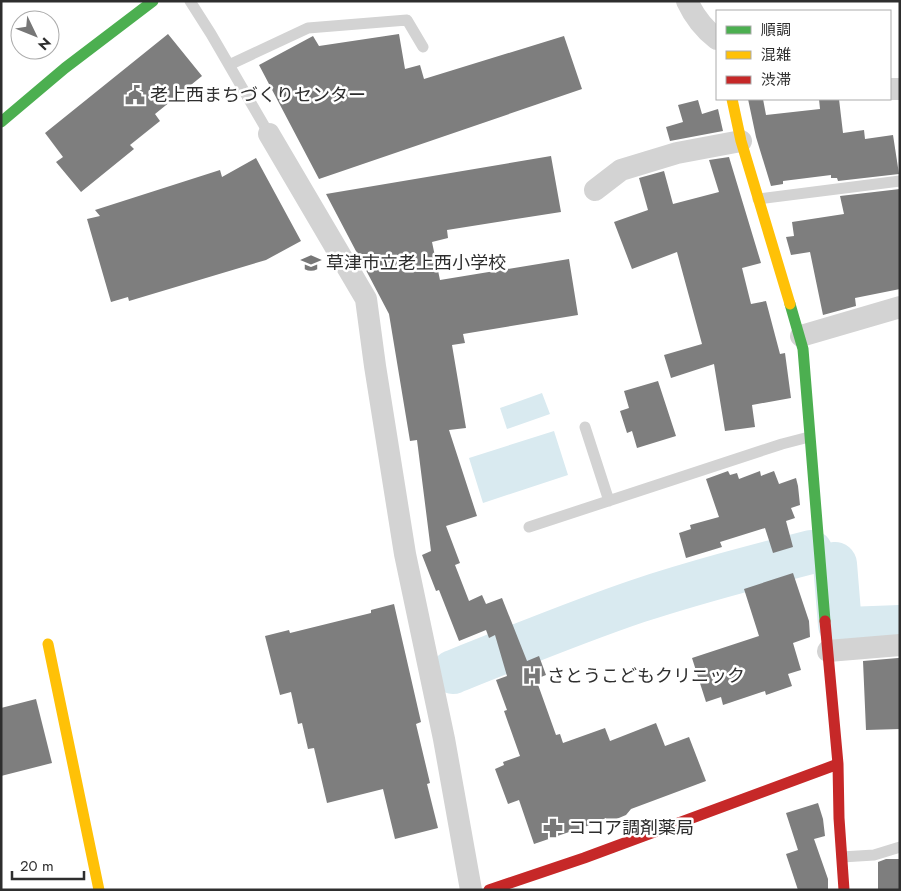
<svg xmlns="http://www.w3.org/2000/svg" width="901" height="891" viewBox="0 0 901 891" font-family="Jost,'Noto Sans JP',sans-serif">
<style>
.water{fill:#d9eaf0}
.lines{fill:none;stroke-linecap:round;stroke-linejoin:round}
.river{stroke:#d9eaf0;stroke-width:44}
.building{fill:#7e7e7e}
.lane{stroke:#d3d3d3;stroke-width:11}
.street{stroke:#d3d3d3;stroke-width:22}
.fast{stroke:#4caf50;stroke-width:11}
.slow{stroke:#ffc107;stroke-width:11}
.jam{stroke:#c62828;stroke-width:11}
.labels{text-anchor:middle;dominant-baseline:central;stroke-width:5;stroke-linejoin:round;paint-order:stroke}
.poi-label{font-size:18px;fill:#2e2e2e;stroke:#fff;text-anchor:start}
</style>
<rect width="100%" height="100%" fill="#fff"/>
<path class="water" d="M 542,393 L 550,414 L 507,429 L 500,408 Z
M 554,431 L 568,475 L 483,503 L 469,458 Z"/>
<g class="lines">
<path class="river" d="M 835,564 L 840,625 L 847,629 L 900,627
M 453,672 C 515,647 576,622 638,601 C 695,582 753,567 811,552"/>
</g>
<path class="building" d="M 168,34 L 202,76 L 155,114 L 160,121 L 130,145 L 134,149 L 81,192 L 56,162 L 63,157 L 45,133 Z
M 399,34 L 405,69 L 420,65 L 424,79 L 564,36 L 582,89 L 319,179 L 259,65 L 313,36 L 319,46 Z
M 748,99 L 763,99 L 766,115 L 820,109 L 819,99 L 839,99 L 843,133 L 864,130 L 865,139 L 893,135 L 899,174 L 838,181 L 837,178 L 831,178 L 831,175 L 783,181 L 783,184 L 771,186 L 756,137 Z
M 698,100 L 702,114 L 718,109 L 723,131 L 670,141 L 666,127 L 683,122 L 678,105 Z
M 551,156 L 561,212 L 447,230 L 448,238 L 432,242 L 440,280 L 569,259 L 578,315 L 463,334 L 465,343 L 452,345 L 466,428 L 449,430 L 477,516 L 446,526 L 460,563 L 455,565 L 469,601 L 482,595 L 486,604 L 502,598 L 527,661 L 539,656 L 546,675 L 536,679 L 556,735 L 560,734 L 563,743 L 605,728 L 610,741 L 656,723 L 665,746 L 689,737 L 706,781 L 631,809 L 626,815 L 607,823 L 606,818 L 575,831 L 575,830 L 534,844 L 519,800 L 508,804 L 495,769 L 504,765 L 503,762 L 520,756 L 504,711 L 507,710 L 496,680 L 507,676 L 495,635 L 489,638 L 486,630 L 459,641 L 439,590 L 436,591 L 422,555 L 431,551 L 417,440 L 410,441 L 389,314 L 326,194 Z
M 729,157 L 761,263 L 742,268 L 751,304 L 766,301 L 780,354 L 785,353 L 791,398 L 752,405 L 755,427 L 725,431 L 714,364 L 671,378 L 664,355 L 702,344 L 677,252 L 632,269 L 614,222 L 648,210 L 639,178 L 664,171 L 673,204 L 719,192 L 709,160 Z
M 256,158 L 301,241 L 266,260 L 129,301 L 128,297 L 111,302 L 87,219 L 100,216 L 95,210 L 220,170 L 222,177 Z
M 900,189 L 900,289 L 855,298 L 856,306 L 823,315 L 810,252 L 791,255 L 786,237 L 794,236 L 792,222 L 844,214 L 840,196 Z
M 658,381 L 676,436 L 637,448 L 632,431 L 627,433 L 620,411 L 629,408 L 624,391 Z
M 728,471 L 730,475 L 737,473 L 739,479 L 760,471 L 761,476 L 774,471 L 779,484 L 796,478 L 798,486 L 800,505 L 791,508 L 795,518 L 786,521 L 793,547 L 773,553 L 765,528 L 720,542 L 722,547 L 686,558 L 679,533 L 691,529 L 690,525 L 719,517 L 706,479 Z
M 793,573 L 809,621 L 810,637 L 793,643 L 801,670 L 788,674 L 792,686 L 766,695 L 765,691 L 723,705 L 721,697 L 706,702 L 692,658 L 759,636 L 744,589 Z
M 394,604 L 421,722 L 416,724 L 430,783 L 427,784 L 438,828 L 395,839 L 383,789 L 327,803 L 314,748 L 308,749 L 302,723 L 298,724 L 291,692 L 280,695 L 265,636 L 289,630 L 290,633 L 371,613 L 371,610 Z
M 898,658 L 900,658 L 900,729 L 866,730 L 863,661 Z
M 36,699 L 52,763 L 1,776 L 1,708 Z
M 818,803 L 823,819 L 825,836 L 814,839 L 828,879 L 828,890 L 798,890 L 786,854 L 798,850 L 786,813 Z
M 886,859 L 900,859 L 900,890 L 878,890 L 878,862 Z"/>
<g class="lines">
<path class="lane" d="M 190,1 L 211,34 L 269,134
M 229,65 L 308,28 L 407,20 L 423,47
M 758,199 L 900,181
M 585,427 L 609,501
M 529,527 L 782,444 L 809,437
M 842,857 L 874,855 L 900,847"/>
<path class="street" d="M 687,1 C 694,16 704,29 717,39
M 890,89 L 900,89
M 269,134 L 366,299 L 375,366 L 405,554 L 444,739 L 471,890
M 595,190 L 621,170 L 677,153 L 741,141
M 801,336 L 900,307
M 828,651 L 900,645"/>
<path class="fast" d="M 1,122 L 65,68 L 153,1
M 790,304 L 803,349 L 825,621"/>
<path class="slow" d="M 732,99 L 741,141 L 790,304
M 48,644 L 99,890"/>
<path class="jam" d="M 825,621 L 838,764 L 839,818 L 844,890
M 489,890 L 584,858 L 838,764"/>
</g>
<defs>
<symbol id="civic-bare" viewBox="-9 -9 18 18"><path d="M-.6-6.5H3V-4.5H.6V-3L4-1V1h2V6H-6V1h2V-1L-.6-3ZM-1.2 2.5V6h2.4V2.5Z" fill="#777" stroke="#fff" stroke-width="2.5" paint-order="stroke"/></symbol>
<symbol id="school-bare" viewBox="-9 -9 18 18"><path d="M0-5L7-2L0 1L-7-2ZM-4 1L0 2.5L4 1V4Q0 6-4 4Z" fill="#777" stroke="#fff" stroke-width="2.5" paint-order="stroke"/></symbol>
<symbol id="hospital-bare" viewBox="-9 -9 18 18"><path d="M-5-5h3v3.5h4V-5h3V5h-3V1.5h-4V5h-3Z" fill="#777" stroke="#fff" stroke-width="2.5" paint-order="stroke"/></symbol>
<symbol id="pharmacy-bare" viewBox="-9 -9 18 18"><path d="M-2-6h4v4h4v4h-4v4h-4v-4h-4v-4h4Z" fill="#777" stroke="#fff" stroke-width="2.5" paint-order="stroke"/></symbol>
</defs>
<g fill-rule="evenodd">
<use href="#civic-bare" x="121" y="81" width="28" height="28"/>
<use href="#school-bare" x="297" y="249" width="28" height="28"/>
<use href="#hospital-bare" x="518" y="662" width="28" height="28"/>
<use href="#pharmacy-bare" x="539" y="814" width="28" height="28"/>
</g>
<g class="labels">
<g class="poi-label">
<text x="150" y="95">老上西まちづくりセンター</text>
<text x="326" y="263">草津市立老上西小学校</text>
<text x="547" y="676">さとうこどもクリニック</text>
<text x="568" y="828">ココア調剤薬局</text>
</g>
</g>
<rect width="901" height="891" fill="none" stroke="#2e2e2e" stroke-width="5"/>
<rect x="716" y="10" width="175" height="90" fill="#ffffff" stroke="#ababab"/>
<rect x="726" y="26" width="25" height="8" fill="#4caf50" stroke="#ababab"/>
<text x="761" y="35" font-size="15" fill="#2e2e2e">順調</text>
<rect x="726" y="51" width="25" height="8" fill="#ffc107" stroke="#ababab"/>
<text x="761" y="60" font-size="15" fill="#2e2e2e">混雑</text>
<rect x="726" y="76" width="25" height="8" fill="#c62828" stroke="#ababab"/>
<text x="761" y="85" font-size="15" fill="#2e2e2e">渋滞</text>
<g transform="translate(35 35) rotate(133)"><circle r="24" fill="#ffffff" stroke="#ababab"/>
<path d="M0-4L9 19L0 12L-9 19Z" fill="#777777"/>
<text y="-8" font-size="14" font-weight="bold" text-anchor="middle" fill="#2e2e2e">N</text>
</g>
<path d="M12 871v8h72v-8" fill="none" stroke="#2e2e2e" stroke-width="2.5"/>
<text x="20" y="871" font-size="15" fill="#2e2e2e" stroke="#ffffff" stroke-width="4" paint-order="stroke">20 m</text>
</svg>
